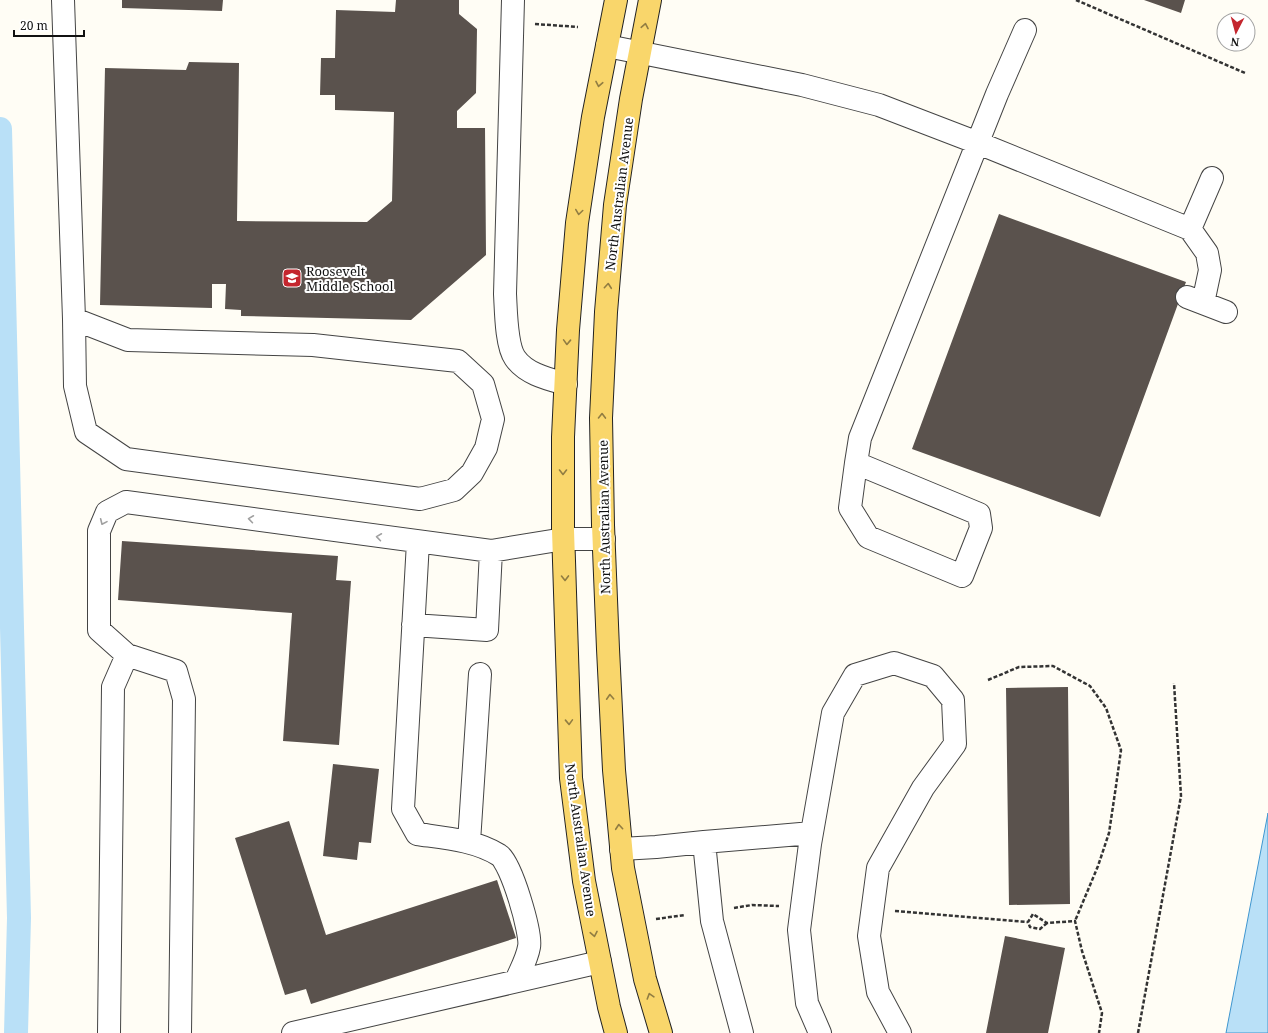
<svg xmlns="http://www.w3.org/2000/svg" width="1268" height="1033" viewBox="0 0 1268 1033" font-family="'Noto Serif',serif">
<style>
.water{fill:#b9e0f7;stroke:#3f96cf}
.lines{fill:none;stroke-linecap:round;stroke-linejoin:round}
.canal{stroke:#b9e0f7;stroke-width:24}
.building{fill:#5a524d}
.minor-casing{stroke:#444;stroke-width:24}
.major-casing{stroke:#222;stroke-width:24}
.path{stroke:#333;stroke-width:2.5;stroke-dasharray:4 2;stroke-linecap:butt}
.minor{stroke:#fff;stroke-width:22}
.major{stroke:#f9d66b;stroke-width:22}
.oneway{stroke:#917d42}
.oneway2{stroke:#a0a0a0}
.labels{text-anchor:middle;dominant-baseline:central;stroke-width:4;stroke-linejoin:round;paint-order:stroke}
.street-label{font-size:13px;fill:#111;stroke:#fff}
.poi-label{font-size:13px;fill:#111;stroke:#fff;text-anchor:start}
</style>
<rect width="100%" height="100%" fill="#fffdf5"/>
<path class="water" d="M 1268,813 L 1268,1033 L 1226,1033 Z"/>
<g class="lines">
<path class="canal" d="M 0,129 L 19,918 L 16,1033"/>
</g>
<path class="building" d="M 122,0 L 223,0 L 222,11 L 122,8 Z
M 396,0 L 459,0 L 459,14 L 477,29 L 476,93 L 457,111 L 457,128 L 485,128 L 486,255 L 411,320 L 241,316 L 241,310 L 225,309 L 226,284 L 212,284 L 212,308 L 100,305 L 105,68 L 186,70 L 189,62 L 239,63 L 237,221 L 367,222 L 392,201 L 394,112 L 335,110 L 335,95 L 320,95 L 321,58 L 335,58 L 336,10 L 395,12 Z
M 1144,0 L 1185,0 L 1181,13 Z
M 999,214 L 1186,282 L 1100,517 L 912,449 Z
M 122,541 L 338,556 L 336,580 L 351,581 L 339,745 L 283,741 L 292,613 L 118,600 Z
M 1068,687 L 1070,904 L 1009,905 L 1006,688 Z
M 333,764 L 379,769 L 371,843 L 359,842 L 357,860 L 323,856 Z
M 289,821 L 326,935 L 497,880 L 516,938 L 311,1004 L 306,989 L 285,995 L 235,838 Z
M 1005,936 L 1065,948 L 1048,1033 L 986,1033 Z"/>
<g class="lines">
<defs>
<path id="minor" d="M 63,0 L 74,319 L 75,386 L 86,432 L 126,459 L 420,499 L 454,490 L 472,473 L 486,448 L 493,419 L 483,384 L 458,361 L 313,345 L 128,340 L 74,319
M 513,0 L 505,294 C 506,310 506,345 515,358 C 526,374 548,379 566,384
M 607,46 L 802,85 L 879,105 L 978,143 L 1190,229 L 1207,253 L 1210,270 L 1203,303
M 1190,229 L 1212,178
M 1187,297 L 1226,312
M 856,463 L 850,508 L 868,537 L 962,576 L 981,528 L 979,514 L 856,463 L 860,438 L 997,94 L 1025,30
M 418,542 L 403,809 L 417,834 C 445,838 475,840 499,855 C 511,862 532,934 529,947 C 527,959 520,971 516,981
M 413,625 L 487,630 L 491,551
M 469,842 L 480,674
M 621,849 L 656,847 L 704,842
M 109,1033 L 113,687 L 127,655
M 180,1033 L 184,699 L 176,671 L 127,655 L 99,630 L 99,531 L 107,512 L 126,502 L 491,551 L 564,539 L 604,539
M 293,1033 L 600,962
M 742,1033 L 712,921 L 704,842 L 812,833
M 820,1033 L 807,1003 L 799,930 L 810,844 L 833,713 L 855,675 L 894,663 L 933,676 L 953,700 L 955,744 L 923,788 L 878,868 L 869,936 L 878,992 L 900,1033"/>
<path id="major" d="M 616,0 L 593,117 L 577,223 L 568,330 L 563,437 L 563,530 L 571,778 L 584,881 L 609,1007 L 616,1033
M 650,0 L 631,99 L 615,205 L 606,312 L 601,418 L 603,525 L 608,649 L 614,770 L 623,868 L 645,979 L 661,1033"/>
</defs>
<use href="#minor" class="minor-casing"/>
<use href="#major" class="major-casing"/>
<path class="path" d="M 1076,0 L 1245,73
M 535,24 L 578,27
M 988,680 L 1019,667 L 1053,666 L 1090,686 L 1106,708 L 1121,750 L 1116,786 L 1109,833 L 1098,866 L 1075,921
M 734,908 L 752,905 L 779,906
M 895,911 L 1028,922
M 656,919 L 685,915
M 1047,923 L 1040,929 L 1030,927 L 1028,922 L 1033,914 L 1047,923 L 1075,921 L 1082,951 L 1102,1013 L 1099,1033
M 1138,1033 L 1181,796 L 1174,683"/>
<use href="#minor" class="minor"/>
<use href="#major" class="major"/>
</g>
<defs><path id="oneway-chevron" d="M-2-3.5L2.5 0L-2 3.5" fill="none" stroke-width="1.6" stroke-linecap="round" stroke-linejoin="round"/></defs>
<g class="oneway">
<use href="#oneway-chevron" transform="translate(645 26) rotate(-79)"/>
<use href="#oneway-chevron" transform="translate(599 84) rotate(101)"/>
<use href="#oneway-chevron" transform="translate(579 212) rotate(98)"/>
<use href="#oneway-chevron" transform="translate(608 286) rotate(-85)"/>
<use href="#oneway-chevron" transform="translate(567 342) rotate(92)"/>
<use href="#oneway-chevron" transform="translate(602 416) rotate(-89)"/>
<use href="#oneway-chevron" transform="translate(563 472) rotate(90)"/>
<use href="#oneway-chevron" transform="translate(565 578) rotate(89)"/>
<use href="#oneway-chevron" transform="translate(610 697) rotate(-93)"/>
<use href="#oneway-chevron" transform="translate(569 722) rotate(88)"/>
<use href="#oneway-chevron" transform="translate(619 827) rotate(-95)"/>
<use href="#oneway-chevron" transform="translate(594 934) rotate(79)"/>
<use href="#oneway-chevron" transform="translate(650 996) rotate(-107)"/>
</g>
<g class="oneway2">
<use href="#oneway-chevron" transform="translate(251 519) rotate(-172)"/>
<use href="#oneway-chevron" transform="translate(103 522) rotate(114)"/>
<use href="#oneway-chevron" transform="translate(379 537) rotate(-172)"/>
</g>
<defs>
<symbol id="school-square" viewBox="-11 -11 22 22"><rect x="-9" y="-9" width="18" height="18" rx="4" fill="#c4262e" stroke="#fff"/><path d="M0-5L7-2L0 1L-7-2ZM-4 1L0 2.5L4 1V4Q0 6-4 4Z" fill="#fff"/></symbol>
</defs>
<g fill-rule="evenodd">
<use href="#school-square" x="281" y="267" width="22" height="22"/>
</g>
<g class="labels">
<g class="street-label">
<text transform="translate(619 194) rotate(-83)">North Australian Avenue</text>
<text transform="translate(604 517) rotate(-91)">North Australian Avenue</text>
<text transform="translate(581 840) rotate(82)">North Australian Avenue</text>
</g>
<g class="poi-label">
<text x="306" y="271">Roosevelt<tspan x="306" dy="15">Middle School</tspan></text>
</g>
</g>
<g transform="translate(1236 32) rotate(186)"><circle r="19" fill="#ffffff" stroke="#a0a0a0"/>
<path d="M0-3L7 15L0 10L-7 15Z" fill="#c4262e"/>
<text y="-6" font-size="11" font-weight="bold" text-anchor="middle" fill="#111111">N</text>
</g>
<path d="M14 30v6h70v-6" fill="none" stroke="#111111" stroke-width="2"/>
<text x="20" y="30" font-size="12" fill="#111111" stroke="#ffffff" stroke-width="3" paint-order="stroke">20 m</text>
</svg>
